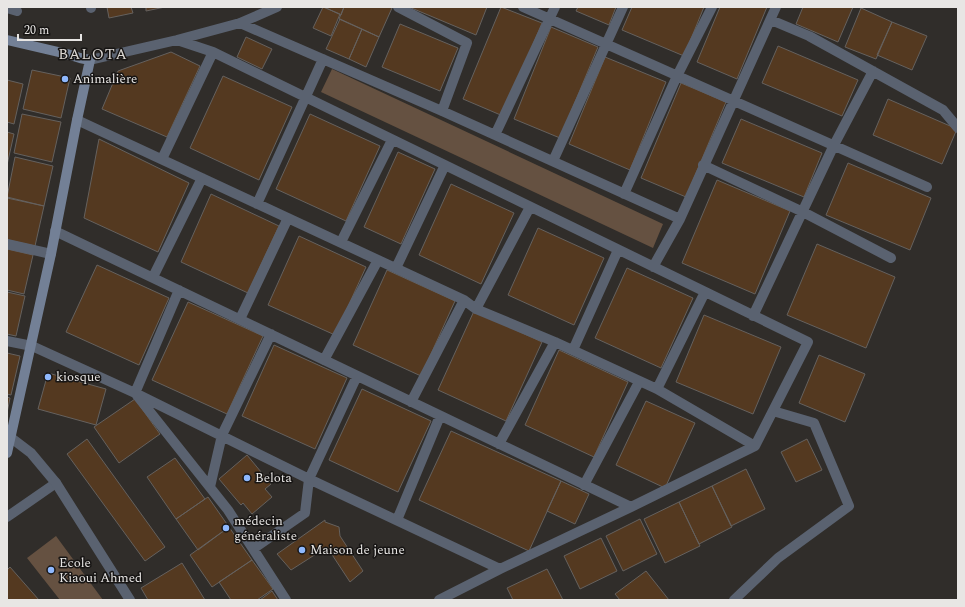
<svg xmlns="http://www.w3.org/2000/svg" width="965" height="607" viewBox="0 0 965 607" font-family="Spectral,serif">
<style>
.green{fill:#655141}
.building{fill:#543920;stroke:#65615e}
.lines{fill:none;stroke-linecap:round;stroke-linejoin:round}
.lane{stroke:#5a6270;stroke-width:10}
.street{stroke:#5a6270;stroke-width:10}
.secondary{stroke:#738096;stroke-width:10}
.poi-dot{fill:#8fb8fd;stroke:#171514;stroke-width:1.5}
.labels{text-anchor:middle;dominant-baseline:central;stroke-width:3;stroke-linejoin:round;paint-order:stroke}
.poi-label{font-size:13px;fill:#e8e6e4;stroke:#171514;text-anchor:start}
.quarter-label{font-size:15px;letter-spacing:1px;fill:#dad6d2;stroke:#171514}
</style>
<rect width="100%" height="100%" fill="#302d2a"/>
<path class="green" d="M 332,69 L 663,224 L 653,248 L 321,92 Z
M 56,536 L 103,600 L 60,600 L 27,558 Z"/>
<path class="building" d="M 107,7 L 131,7 L 133,13 L 109,18 Z
M 146,7 L 165,7 L 146,11 Z
M 323,7 L 340,14 L 331,36 L 313,28 Z
M 324,7 L 344,7 L 341,15 Z
M 344,7 L 390,7 L 392,8 L 379,37 L 339,19 Z
M 409,7 L 487,7 L 476,35 Z
M 501,7 L 542,23 L 503,116 L 463,99 Z
M 578,7 L 616,7 L 609,25 L 576,11 Z
M 632,7 L 704,7 L 684,56 L 622,30 Z
M 720,7 L 767,7 L 737,79 L 697,62 Z
M 803,7 L 853,7 L 838,42 L 796,24 Z
M 861,8 L 892,22 L 876,59 L 845,47 Z
M 340,19 L 362,29 L 349,59 L 326,49 Z
M 892,22 L 927,36 L 912,70 L 877,55 Z
M 400,24 L 458,48 L 440,91 L 382,67 Z
M 551,27 L 598,47 L 560,138 L 514,119 Z
M 362,29 L 379,37 L 366,67 L 349,59 Z
M 246,37 L 272,49 L 262,69 L 237,57 Z
M 778,46 L 858,80 L 842,116 L 762,83 Z
M 171,52 L 200,66 L 167,137 L 102,109 L 118,71 Z
M 605,57 L 666,82 L 630,170 L 569,144 Z
M 32,70 L 70,78 L 61,118 L 23,109 Z
M 223,76 L 292,107 L 259,180 L 190,148 Z
M 7,80 L 23,84 L 14,124 L 7,122 Z
M 681,83 L 726,102 L 686,197 L 641,178 Z
M 888,99 L 957,129 L 942,164 L 873,135 Z
M 22,114 L 61,122 L 52,162 L 14,153 Z
M 310,114 L 380,146 L 346,221 L 276,189 Z
M 741,119 L 822,153 L 804,197 L 722,163 Z
M 7,132 L 14,134 L 7,165 Z
M 99,139 L 189,183 L 158,252 L 84,218 Z
M 398,152 L 435,169 L 401,244 L 364,227 Z
M 15,157 L 53,166 L 44,206 L 7,197 Z
M 848,163 L 931,198 L 910,250 L 826,215 Z
M 717,180 L 790,211 L 755,294 L 682,263 Z
M 451,184 L 514,213 L 481,284 L 419,255 Z
M 211,194 L 279,226 L 248,293 L 181,262 Z
M 7,198 L 44,206 L 35,246 L 7,240 Z
M 538,228 L 604,258 L 574,325 L 508,295 Z
M 299,236 L 366,267 L 335,335 L 268,305 Z
M 817,244 L 895,277 L 866,348 L 787,315 Z
M 7,249 L 33,255 L 24,294 L 7,290 Z
M 97,265 L 169,298 L 139,365 L 66,332 Z
M 627,268 L 693,298 L 661,368 L 595,338 Z
M 387,270 L 455,301 L 421,376 L 353,345 Z
M 7,292 L 25,296 L 16,336 L 7,334 Z
M 188,302 L 263,336 L 227,414 L 152,380 Z
M 474,311 L 542,342 L 506,421 L 438,390 Z
M 704,315 L 781,347 L 753,414 L 676,382 Z
M 274,345 L 347,378 L 315,449 L 242,416 Z
M 559,350 L 628,382 L 594,457 L 525,425 Z
M 7,353 L 20,356 L 11,395 L 7,394 Z
M 819,355 L 865,374 L 845,422 L 799,403 Z
M 48,373 L 106,389 L 96,425 L 38,409 Z
M 362,389 L 431,421 L 398,492 L 329,460 Z
M 7,397 L 10,398 L 7,413 Z
M 135,399 L 160,434 L 119,463 L 94,427 Z
M 646,401 L 695,423 L 665,488 L 616,465 Z
M 451,431 L 561,481 L 529,551 L 419,500 Z
M 87,439 L 165,547 L 145,561 L 67,454 Z
M 807,439 L 822,470 L 796,482 L 781,452 Z
M 247,455 L 271,484 L 265,489 L 272,497 L 252,514 L 243,503 L 241,505 L 219,479 Z
M 175,458 L 205,499 L 176,519 L 147,477 Z
M 746,469 L 765,509 L 731,526 L 712,486 Z
M 561,481 L 589,494 L 575,524 L 547,511 Z
M 712,486 L 732,527 L 699,544 L 679,502 Z
M 208,497 L 229,527 L 198,550 L 176,519 Z
M 679,502 L 700,546 L 665,563 L 644,519 Z
M 640,519 L 657,554 L 623,571 L 606,536 Z
M 325,520 L 325,522 L 339,527 L 340,536 L 363,571 L 350,582 L 327,547 L 291,570 L 277,554 Z
M 229,527 L 252,560 L 212,587 L 190,555 Z
M 601,538 L 617,571 L 580,589 L 564,556 Z
M 252,560 L 273,589 L 257,600 L 231,600 L 219,582 Z
M 182,563 L 205,600 L 148,600 L 141,588 Z
M 10,567 L 39,600 L 7,600 L 7,570 Z
M 547,569 L 563,600 L 513,600 L 507,588 Z
M 646,571 L 669,600 L 620,600 L 615,594 Z
M 272,591 L 278,600 L 260,600 Z"/>
<g class="lines">
<path class="lane" d="M 7,517 L 56,483"/>
<path class="street" d="M 398,7 L 467,43 L 442,111
M 523,7 L 927,187
M 7,8 L 17,11
M 91,8 L 91,7
M 771,20 L 809,36 L 943,110 L 958,128
M 240,23 L 442,111 L 680,219
M 177,40 L 213,52 L 808,342 L 755,446 L 631,507 L 500,569 L 439,600
M 90,60 L 177,40 L 240,23 L 277,7
M 77,120 L 464,300 L 476,309 L 555,342 L 657,389 L 755,446
M 495,135 L 555,7
M 162,159 L 213,52
M 553,161 L 623,7
M 703,165 L 803,212 L 891,258
M 624,194 L 677,76 L 712,7
M 257,204 L 323,59
M 55,231 L 631,507
M 341,242 L 392,140
M 7,244 L 51,254
M 653,267 L 680,219 L 776,7
M 396,268 L 445,165
M 153,277 L 202,178
M 179,290 L 135,393 L 228,510 L 286,600
M 476,309 L 530,207
M 753,316 L 834,145 L 873,71
M 240,319 L 288,218
M 7,341 L 32,346 L 135,393 L 309,479 L 500,569
M 573,350 L 618,250
M 324,360 L 378,260
M 657,389 L 705,292
M 411,402 L 464,300
M 10,437 L 31,453 L 56,483 L 130,600
M 499,444 L 555,342
M 584,485 L 639,382
M 210,487 L 222,435 L 271,334
M 397,520 L 440,416
M 253,549 L 305,513 L 309,479 L 357,376
M 734,600 L 778,558 L 849,506 L 814,423 L 773,411"/>
<path class="secondary" d="M 7,40 L 67,54 L 80,58 L 90,60 L 77,120 L 51,254 L 7,453"/>
</g>
<g class="poi-dot">
<circle cx="65" cy="79" r="4"/>
<circle cx="48" cy="377" r="4"/>
<circle cx="247" cy="478" r="4"/>
<circle cx="226" cy="528" r="4"/>
<circle cx="302" cy="550" r="4"/>
<circle cx="51" cy="570" r="4"/>
</g>
<g class="labels">
<g class="poi-label">
<text x="73" y="79">Animalière</text>
<text x="56" y="377">kiosque</text>
<text x="255" y="478">Belota</text>
<text x="234" y="521">médecin<tspan x="234" dy="15">généraliste</tspan></text>
<text x="310" y="550">Maison de jeune</text>
<text x="59" y="563">Ecole<tspan x="59" dy="15">Kiaoui Ahmed</tspan></text>
</g>
<g class="quarter-label">
<text x="93" y="54">BALOTA</text>
</g>
</g>
<rect width="965" height="607" fill="none" stroke="#e8e6e4" stroke-width="16"/>
<path d="M18 34v6h63v-6" fill="none" stroke="#e8e6e4" stroke-width="2"/>
<text x="24" y="34" font-size="12" fill="#e8e6e4" stroke="#171514" stroke-width="3" paint-order="stroke">20 m</text>
</svg>
